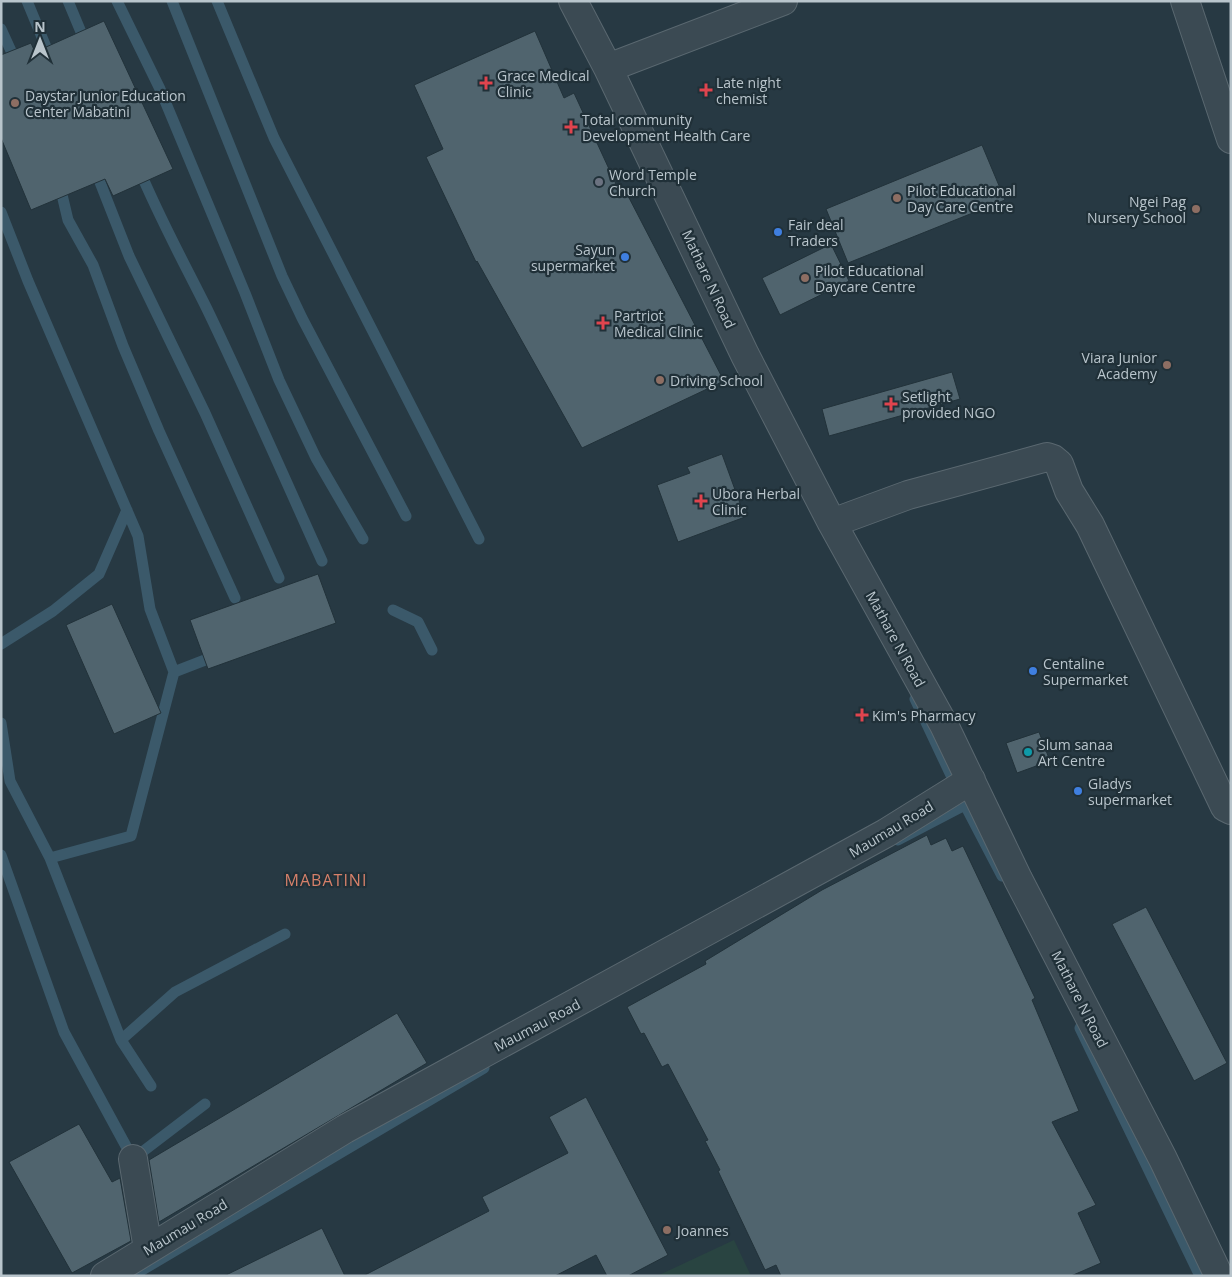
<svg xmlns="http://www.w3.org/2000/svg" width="1232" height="1277" viewBox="0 0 1232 1277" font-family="'Open Sans',sans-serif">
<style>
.green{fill:#294441}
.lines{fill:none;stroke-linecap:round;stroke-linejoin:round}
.stream{stroke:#3b596a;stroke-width:11}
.building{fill:#50646e;stroke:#22323a}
.minor-casing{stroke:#5a6870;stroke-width:30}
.minor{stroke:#3b4a53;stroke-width:28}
.health-dot{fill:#e0444e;stroke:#203038;stroke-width:2}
.education-dot{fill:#8d6e63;stroke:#203038;stroke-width:2}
.worship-dot{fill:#6b7280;stroke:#203038;stroke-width:2}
.shop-dot{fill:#3f7fe0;stroke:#203038;stroke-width:2}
.culture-dot{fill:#0f9aa8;stroke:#203038;stroke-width:2}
.labels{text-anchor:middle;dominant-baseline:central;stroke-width:4.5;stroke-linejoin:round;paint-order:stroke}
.poi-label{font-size:14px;fill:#b9c5cc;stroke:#203038;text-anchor:start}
.street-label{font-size:14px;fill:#b9c5cc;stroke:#203038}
.quarter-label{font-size:16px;letter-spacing:1px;fill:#d6806a;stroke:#203038}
</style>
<rect width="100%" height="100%" fill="#273943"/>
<path class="green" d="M 734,1240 L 751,1276 L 657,1276 Z"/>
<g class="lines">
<path class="stream" d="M 27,1 L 51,59
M 68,1 L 86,44
M 117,1 L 160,89 L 245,293 L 279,380 L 316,458 L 363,539
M 172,1 L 282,276 L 302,318 L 406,516
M 217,1 L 274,138 L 479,539
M 1,29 L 17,64
M 94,167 L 129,256 L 205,413 L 279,578
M 139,169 C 159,217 184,263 207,309 C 247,392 284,477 322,561
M 59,182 L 68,220 L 93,265 L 123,346 L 159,431 L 235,598
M 1,212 L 28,281 L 138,536 L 150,609 L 174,672 L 131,836 L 50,858
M 393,610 L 418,622 L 432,650
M 1,644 L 53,611 L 99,574 L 127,510
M 174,672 L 218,655
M 915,699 L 965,805 L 1002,876
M 1,723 L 10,781 L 50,858 L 121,1040 L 151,1086
M 898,840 L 965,805
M 1,855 L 64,1032 L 133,1159 L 205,1104
M 1080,1028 L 1200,1276
M 121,1040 L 175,992 L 285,934
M 132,1276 L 484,1068"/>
</g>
<path class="building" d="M 104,21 L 173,169 L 113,196 L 105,179 L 31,210 L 1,138 L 1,55 L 31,43 L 35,52 Z
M 535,31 L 564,98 L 574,93 L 621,195 L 626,192 L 724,381 L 582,448 L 477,261 L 476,262 L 426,157 L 443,149 L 414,85 Z
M 982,145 L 1005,200 L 848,263 L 826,209 Z
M 831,244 L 849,281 L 780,315 L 762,278 Z
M 952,372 L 960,399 L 829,436 L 822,409 Z
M 722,454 L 745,517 L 678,542 L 657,485 L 690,473 L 687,467 Z
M 318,574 L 336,623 L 208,669 L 190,620 Z
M 112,604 L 161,713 L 114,734 L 66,625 Z
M 1039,732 L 1050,761 L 1017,773 L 1006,743 Z
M 927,835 L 931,845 L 946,838 L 952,851 L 963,846 L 1035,998 L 1032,1000 L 1079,1111 L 1052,1122 L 1096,1205 L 1078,1213 L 1101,1263 L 1071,1276 L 781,1276 L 776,1265 L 765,1270 L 718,1171 L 720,1170 L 705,1141 L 708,1140 L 668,1064 L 662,1067 L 644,1033 L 641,1034 L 627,1007 L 706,964 L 705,961 L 822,890 Z
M 1146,907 L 1227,1063 L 1194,1081 L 1112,924 Z
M 397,1013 L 427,1063 L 159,1222 L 149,1160 Z
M 586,1097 L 668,1255 L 628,1276 L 607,1276 L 596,1255 L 555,1276 L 363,1276 L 489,1211 L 482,1197 L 568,1153 L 549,1117 Z
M 79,1124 L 112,1182 L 120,1178 L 131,1241 L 72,1273 L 9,1162 Z
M 322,1228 L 345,1276 L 224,1276 Z"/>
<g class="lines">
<defs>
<path id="minor" d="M 573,1 L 608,68 L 745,355 L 832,523 L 944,725 L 1018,879 L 1163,1159 L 1219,1276
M 1185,1 L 1231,139
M 608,68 L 783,1
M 832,523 L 908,495 L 1047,457 L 1053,459 L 1059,464 L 1069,491 L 1090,525 L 1225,807 L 1231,810
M 133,1159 L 148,1249
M 105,1276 L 345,1129 L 886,833 L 971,780"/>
</defs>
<use href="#minor" class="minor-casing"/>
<use href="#minor" class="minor"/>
</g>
<g class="health-dot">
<path d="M483.5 75.5h5v5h5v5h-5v5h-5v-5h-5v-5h5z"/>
<path d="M703.5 82.5h5v5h5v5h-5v5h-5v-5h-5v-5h5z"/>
<path d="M568.5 119.5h5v5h5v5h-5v5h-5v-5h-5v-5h5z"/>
<path d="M600.5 315.5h5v5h5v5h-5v5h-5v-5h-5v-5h5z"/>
<path d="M888.5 396.5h5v5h5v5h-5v5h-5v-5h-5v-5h5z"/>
<path d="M698.5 493.5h5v5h5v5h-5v5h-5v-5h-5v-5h5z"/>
<path d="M859.5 707.5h5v5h5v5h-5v5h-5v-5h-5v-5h5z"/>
</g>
<g class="education-dot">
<circle cx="15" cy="103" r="5"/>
<circle cx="897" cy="198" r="5"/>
<circle cx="1196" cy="209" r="5"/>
<circle cx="805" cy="278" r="5"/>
<circle cx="1167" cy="365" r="5"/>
<circle cx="660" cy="380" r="5"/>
<circle cx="667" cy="1230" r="5"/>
</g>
<circle class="worship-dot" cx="599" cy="182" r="5"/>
<g class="shop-dot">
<circle cx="778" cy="232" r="5"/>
<circle cx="625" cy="257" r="5"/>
<circle cx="1033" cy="671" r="5"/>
<circle cx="1078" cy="791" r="5"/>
</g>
<circle class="culture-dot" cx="1028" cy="752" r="5"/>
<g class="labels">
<g class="poi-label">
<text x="497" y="75">Grace Medical<tspan x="497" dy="16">Clinic</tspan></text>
<text x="716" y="82">Late night<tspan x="716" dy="16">chemist</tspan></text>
<text x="25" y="95">Daystar Junior Education<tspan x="25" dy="16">Center Mabatini</tspan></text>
<text x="582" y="119">Total community<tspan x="582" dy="16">Development Health Care</tspan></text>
<text x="609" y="174">Word Temple<tspan x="609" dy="16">Church</tspan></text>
<text x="907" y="190">Pilot Educational<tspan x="907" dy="16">Day Care Centre</tspan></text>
<text x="1186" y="201" text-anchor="end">Ngei Pag<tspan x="1186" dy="16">Nursery School</tspan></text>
<text x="788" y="224">Fair deal<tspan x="788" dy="16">Traders</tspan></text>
<text x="615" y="249" text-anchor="end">Sayun<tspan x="615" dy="16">supermarket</tspan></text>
<text x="815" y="270">Pilot Educational<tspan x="815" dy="16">Daycare Centre</tspan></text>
<text x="614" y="315">Partriot<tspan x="614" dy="16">Medical Clinic</tspan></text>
<text x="1157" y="357" text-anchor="end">Viara Junior<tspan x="1157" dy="16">Academy</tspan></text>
<text x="670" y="380">Driving School</text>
<text x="902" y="396">Setlight<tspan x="902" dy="16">provided NGO</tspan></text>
<text x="712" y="493">Ubora Herbal<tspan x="712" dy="16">Clinic</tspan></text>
<text x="1043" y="663">Centaline<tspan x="1043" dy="16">Supermarket</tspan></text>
<text x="872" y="715">Kim's Pharmacy</text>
<text x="1038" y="744">Slum sanaa<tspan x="1038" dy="16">Art Centre</tspan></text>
<text x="1088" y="783">Gladys<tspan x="1088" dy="16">supermarket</tspan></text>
<text x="677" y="1230">Joannes</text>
</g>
<g class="street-label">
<text transform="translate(709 279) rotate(65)">Mathare N Road</text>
<text transform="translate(896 639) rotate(61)">Mathare N Road</text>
<text transform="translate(891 829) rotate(-31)">Maumau Road</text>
<text transform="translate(1080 999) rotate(63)">Mathare N Road</text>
<text transform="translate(537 1025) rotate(-28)">Maumau Road</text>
<text transform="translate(185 1227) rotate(-31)">Maumau Road</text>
</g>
<g class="quarter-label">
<text x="326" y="880">MABATINI</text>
</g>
</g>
<rect width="1232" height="1277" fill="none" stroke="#b9c5cc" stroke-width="5"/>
<g transform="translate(40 40)" stroke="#203038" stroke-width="4" paint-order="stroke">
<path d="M0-4L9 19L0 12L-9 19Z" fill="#b9c5cc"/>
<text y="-8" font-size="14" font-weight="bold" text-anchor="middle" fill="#b9c5cc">N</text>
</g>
</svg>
